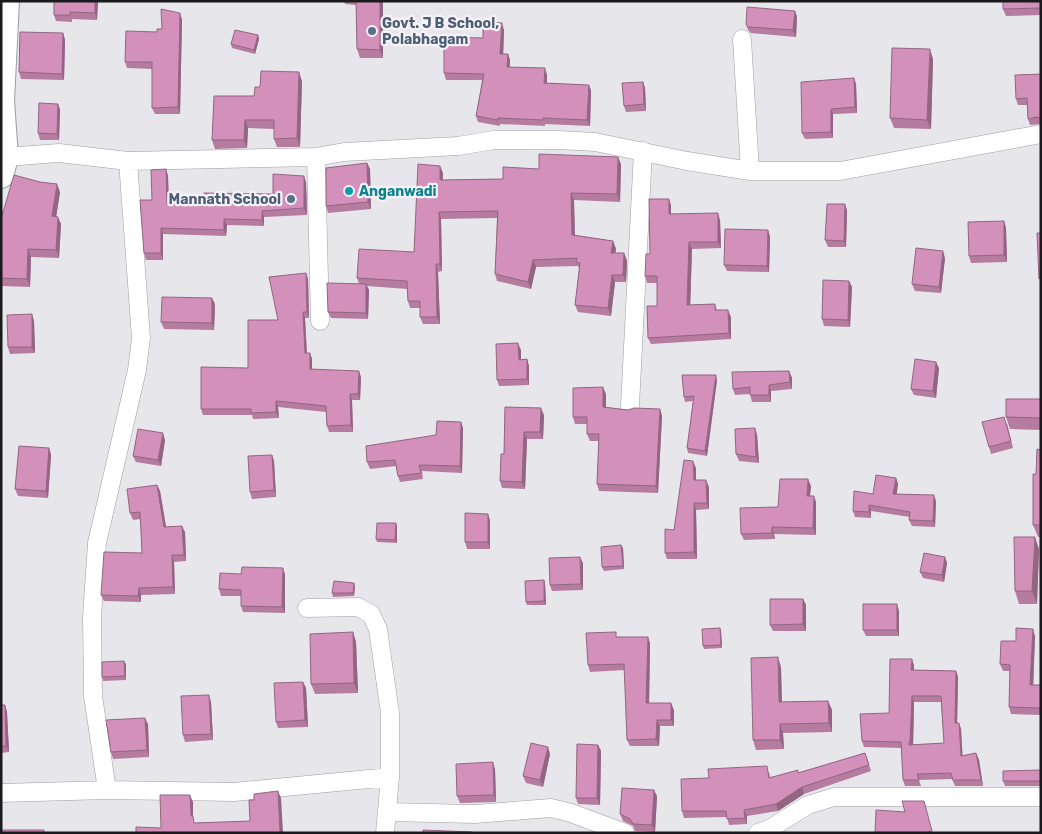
<svg xmlns="http://www.w3.org/2000/svg" width="1042" height="834" viewBox="0 0 1042 834" font-family="Rubik,sans-serif">
<style>
.lines{fill:none;stroke-linecap:round;stroke-linejoin:round}
.street-casing{stroke:#9f9da2;stroke-width:19}
.secondary-casing{stroke:#9f9da2;stroke-width:26}
.street{stroke:#fff;stroke-width:18}
.secondary{stroke:#fff;stroke-width:24}
.wall{fill:#b57ca0;fill-rule:evenodd}
.shaded-wall{fill:#936582}
.building{fill:#d290ba;stroke:#936582;fill-rule:evenodd}
.service-dot{fill:#5c6f8a;stroke:#f5f3f9;stroke-width:2}
.culture-dot{fill:#0f9aa8;stroke:#f5f3f9;stroke-width:2}
.labels{text-anchor:middle;dominant-baseline:central;stroke-width:4.5;stroke-linejoin:round;paint-order:stroke}
.service-label{font-size:14px;font-weight:bold;fill:#4e5e75;stroke:#f5f3f9;text-anchor:start}
.culture-label{font-size:14px;font-weight:bold;fill:#0d838f;stroke:#f5f3f9;text-anchor:start}
</style>
<rect width="100%" height="100%" fill="#e7e6eb"/>
<g class="lines">
<defs>
<path id="street" d="M 742,39 L 750,171
M 6,157 L 59,153 L 128,161 L 316,157 L 344,152 L 458,146 L 494,140 L 559,140 L 595,142 L 687,161 L 750,171 L 840,171 L 1041,134
M 316,157 L 320,321
M 630,406 L 643,151
M 307,608 L 358,607 L 371,614 L 378,629 L 390,713 L 390,777 L 385,833
M 107,790 L 93,696 L 92,617 L 97,543 L 137,370 L 141,338 L 128,161
M 1,793 L 107,790 L 234,792 L 390,777
M 387,812 L 475,814 L 551,808 L 571,813 L 625,833
M 758,833 L 771,828 L 808,805 L 834,797 L 1041,797"/>
<path id="secondary" d="M 1,176 L 6,157 L 2,101 L 7,1"/>
</defs>
<use href="#street" class="street-casing"/>
<use href="#secondary" class="secondary-casing"/>
<use href="#street" class="street"/>
<use href="#secondary" class="secondary"/>
</g>
<path class="wall" d="M 98,1 L 97,20 L 72,19 L 72,22 L 56,21 L 54,15 Z
M 344,1 L 383,1 L 383,58 L 360,58 L 357,49 L 356,5 L 345,4 Z
M 1041,1 L 1041,15 L 1006,16 L 1003,9 Z
M 795,11 L 797,17 L 796,37 L 751,33 L 748,30 L 746,24 Z
M 180,13 L 182,20 L 180,114 L 155,114 L 152,108 L 152,69 L 127,68 L 125,62 L 157,32 L 162,29 Z
M 504,30 L 503,54 L 508,54 L 510,60 L 510,67 L 547,75 L 547,83 L 589,85 L 591,91 L 590,126 L 545,124 L 545,126 L 500,124 L 500,126 L 478,122 L 476,116 L 482,80 L 446,80 L 444,73 L 483,38 Z
M 63,33 L 65,40 L 64,80 L 21,79 L 19,72 Z
M 258,35 L 259,39 L 255,54 L 232,48 L 231,44 Z
M 933,59 L 931,129 L 894,128 L 890,118 Z
M 1041,74 L 1041,124 L 1030,125 L 1028,119 L 1027,105 L 1018,105 L 1016,99 Z
M 854,78 L 856,84 L 857,113 L 833,114 L 833,138 L 805,139 L 802,133 Z
M 302,81 L 300,147 L 277,147 L 274,139 L 274,129 L 248,128 L 247,148 L 215,149 L 212,140 L 254,96 L 260,87 Z
M 643,82 L 645,88 L 646,111 L 626,112 L 624,106 Z
M 58,104 L 60,110 L 59,140 L 40,140 L 38,133 Z
M 367,163 L 370,169 L 371,209 L 328,213 L 326,206 Z
M 621,164 L 620,202 L 574,200 L 575,235 L 613,241 L 616,249 L 615,253 L 624,253 L 627,261 L 626,282 L 615,282 L 611,316 L 578,312 L 575,305 L 579,269 L 578,266 L 536,267 L 531,289 L 497,281 L 495,274 L 497,218 L 441,219 L 442,271 L 438,272 L 440,324 L 423,324 L 420,317 L 420,308 L 410,308 L 408,301 L 407,289 L 367,286 L 369,290 L 368,319 L 331,318 L 328,312 L 359,284 L 357,278 L 414,252 L 443,173 L 443,180 L 503,179 L 539,169 Z
M 166,169 L 168,176 L 169,204 L 204,206 L 273,194 L 306,182 L 307,215 L 264,217 L 264,226 L 227,225 L 226,236 L 163,234 L 163,260 L 146,260 L 144,253 L 152,200 Z
M 60,192 L 56,217 L 61,224 L 59,258 L 31,257 L 30,287 L 1,286 L 1,219 Z
M 845,204 L 847,211 L 846,247 L 828,247 L 825,240 Z
M 671,205 L 671,214 L 720,220 L 721,248 L 692,249 L 690,305 L 715,304 L 717,310 L 731,317 L 731,339 L 651,344 L 648,338 L 657,306 L 657,283 L 647,283 L 645,276 L 650,254 Z
M 1004,221 L 1006,228 L 1007,262 L 971,263 L 969,256 Z
M 768,230 L 770,237 L 769,272 L 727,271 L 724,265 Z
M 945,258 L 941,293 L 915,291 L 912,284 Z
M 306,273 L 308,279 L 309,318 L 305,318 L 307,353 L 310,353 L 312,359 L 312,369 L 361,377 L 360,400 L 352,400 L 353,432 L 329,432 L 327,426 L 326,412 L 278,407 L 279,418 L 253,419 L 252,415 L 203,415 L 201,409 L 248,368 L 278,320 Z
M 849,281 L 852,287 L 850,327 L 824,326 L 822,319 Z
M 215,304 L 214,330 L 164,329 L 161,322 Z
M 34,321 L 35,353 L 10,354 L 8,347 Z
M 521,350 L 521,360 L 527,359 L 529,366 L 529,385 L 499,386 L 497,380 Z
M 939,368 L 936,398 L 914,395 L 911,389 Z
M 789,371 L 792,378 L 792,389 L 771,391 L 771,402 L 752,402 L 750,394 L 735,395 L 733,389 Z
M 717,380 L 707,456 L 688,453 L 687,448 L 693,401 L 685,402 L 684,397 Z
M 606,394 L 606,407 L 628,410 L 660,409 L 662,416 L 658,493 L 599,491 L 597,484 L 599,441 L 590,441 L 587,434 L 587,424 L 575,424 L 573,417 Z
M 1041,399 L 1041,430 L 1010,429 L 1006,417 Z
M 505,407 L 544,415 L 543,439 L 527,439 L 525,489 L 502,488 L 500,481 L 504,454 Z
M 461,422 L 463,428 L 462,473 L 422,471 L 423,479 L 400,482 L 398,476 L 396,466 L 370,469 L 367,462 L 436,435 Z
M 1007,423 L 1013,448 L 991,454 L 989,447 Z
M 757,434 L 759,463 L 739,461 L 736,454 Z
M 165,440 L 161,466 L 136,462 L 133,456 Z
M 49,448 L 51,455 L 48,498 L 18,496 L 15,489 Z
M 1041,450 L 1041,537 L 1038,537 L 1033,525 L 1036,474 Z
M 272,455 L 274,461 L 276,497 L 252,499 L 250,492 Z
M 696,468 L 696,480 L 709,487 L 709,509 L 696,510 L 697,559 L 667,559 L 665,553 L 674,530 Z
M 896,478 L 898,484 L 896,494 L 936,501 L 935,527 L 912,526 L 909,520 L 910,517 L 871,511 L 871,518 L 855,517 L 853,511 L 873,494 Z
M 157,485 L 160,491 L 166,527 L 185,532 L 186,561 L 174,562 L 175,594 L 141,595 L 141,602 L 104,601 L 101,595 L 142,553 L 141,519 L 133,520 L 130,513 Z
M 811,486 L 810,496 L 816,502 L 816,535 L 774,534 L 775,539 L 744,540 L 741,534 L 778,507 Z
M 490,520 L 490,549 L 467,549 L 465,542 Z
M 397,526 L 397,543 L 377,542 L 376,539 Z
M 621,545 L 623,548 L 624,569 L 604,571 L 602,567 Z
M 1039,549 L 1037,604 L 1019,604 L 1015,591 Z
M 945,557 L 947,563 L 944,582 L 923,578 L 920,572 Z
M 583,563 L 583,590 L 552,591 L 550,585 Z
M 241,574 L 285,574 L 285,613 L 243,612 L 241,606 L 241,596 L 221,596 L 219,589 Z
M 544,580 L 545,584 L 546,605 L 527,605 L 526,602 Z
M 355,586 L 354,596 L 333,597 L 332,593 Z
M 803,599 L 806,605 L 806,631 L 773,631 L 770,625 Z
M 899,611 L 899,636 L 866,636 L 863,630 Z
M 720,628 L 721,631 L 722,648 L 704,649 L 703,646 Z
M 353,632 L 356,642 L 358,693 L 315,694 L 311,684 Z
M 1035,636 L 1033,685 L 1041,685 L 1041,715 L 1011,714 L 1009,707 L 1010,671 L 1003,671 L 1000,664 L 1016,641 Z
M 618,637 L 650,643 L 649,703 L 674,710 L 674,726 L 660,726 L 659,746 L 630,746 L 627,740 L 625,670 L 590,672 L 588,665 Z
M 126,664 L 126,680 L 103,681 L 102,677 Z
M 914,665 L 914,670 L 956,671 L 958,677 L 957,723 L 959,723 L 961,729 L 962,756 L 976,753 L 979,760 L 983,786 L 955,786 L 952,779 L 919,780 L 921,786 L 905,786 L 903,780 L 902,748 L 864,747 L 862,741 L 889,713 ZM 914,702 L 941,702 L 944,743 L 913,745 Z
M 781,667 L 782,702 L 828,701 L 832,710 L 832,732 L 783,733 L 784,749 L 756,750 L 753,740 Z
M 303,682 L 306,688 L 308,727 L 278,728 L 276,722 Z
M 211,702 L 213,740 L 185,742 L 183,735 Z
M 1,705 L 5,705 L 7,712 L 9,752 L 1,753 Z
M 148,724 L 149,757 L 113,759 L 111,752 Z
M 598,745 L 601,751 L 600,805 L 578,804 L 576,798 Z
M 865,753 L 871,771 L 804,794 L 778,811 L 747,816 L 747,824 L 729,825 L 727,817 L 684,818 L 682,811 L 709,778 L 769,772 L 770,777 L 798,773 Z
M 550,754 L 543,787 L 526,783 L 523,776 Z
M 495,769 L 496,802 L 460,803 L 457,796 Z
M 1041,770 L 1041,786 L 1005,786 L 1003,781 Z
M 657,796 L 655,832 L 635,831 L 633,826 L 623,821 L 620,814 Z"/>
<path class="shaded-wall" d="M 95,1 L 98,1 L 97,20 L 95,13 Z
M 380,1 L 383,1 L 383,58 L 380,50 Z
M 795,11 L 797,17 L 796,37 L 793,30 Z
M 180,13 L 182,20 L 180,114 L 178,107 Z
M 502,23 L 504,30 L 503,60 L 500,54 Z
M 63,33 L 65,40 L 64,80 L 62,74 Z
M 258,35 L 259,39 L 255,54 L 254,50 Z
M 930,49 L 933,59 L 931,129 L 927,120 Z
M 508,54 L 510,60 L 509,73 L 507,67 Z
M 545,68 L 547,75 L 547,90 L 544,83 Z
M 299,72 L 302,81 L 300,147 L 297,138 Z
M 854,78 L 856,84 L 857,113 L 855,107 Z
M 643,82 L 645,88 L 646,111 L 644,104 Z
M 589,85 L 591,91 L 590,126 L 587,120 Z
M 58,104 L 60,110 L 59,140 L 57,134 Z
M 831,109 L 833,114 L 833,138 L 831,132 Z
M 245,120 L 248,128 L 247,148 L 244,140 Z
M 618,157 L 621,164 L 620,202 L 617,194 Z
M 367,163 L 370,169 L 371,209 L 368,202 Z
M 440,166 L 443,173 L 442,187 L 440,180 Z
M 166,169 L 168,176 L 169,210 L 167,204 Z
M 304,176 L 306,182 L 307,215 L 304,208 Z
M 57,184 L 60,192 L 55,224 L 52,216 Z
M 571,193 L 574,200 L 575,242 L 572,235 Z
M 669,199 L 671,205 L 671,221 L 669,214 Z
M 845,204 L 847,211 L 846,247 L 844,241 Z
M 262,211 L 264,217 L 264,226 L 262,220 Z
M 439,212 L 441,219 L 442,271 L 440,264 Z
M 718,213 L 720,220 L 721,248 L 718,242 Z
M 58,217 L 61,224 L 59,258 L 56,250 Z
M 224,219 L 227,225 L 226,236 L 224,230 Z
M 1004,221 L 1006,228 L 1007,262 L 1004,255 Z
M 161,228 L 163,234 L 163,260 L 161,253 Z
M 768,230 L 770,237 L 769,272 L 767,266 Z
M 613,241 L 616,249 L 614,260 L 611,253 Z
M 689,242 L 692,249 L 690,312 L 687,305 Z
M 28,249 L 31,257 L 30,287 L 27,279 Z
M 943,251 L 945,258 L 941,293 L 939,287 Z
M 624,253 L 627,261 L 626,282 L 623,275 Z
M 533,260 L 536,267 L 531,289 L 528,282 Z
M 436,264 L 438,272 L 440,324 L 437,317 Z
M 306,273 L 308,279 L 309,318 L 307,312 Z
M 612,275 L 615,282 L 611,316 L 608,308 Z
M 849,281 L 852,287 L 850,327 L 848,320 Z
M 366,284 L 369,290 L 368,319 L 366,313 Z
M 212,298 L 215,304 L 214,330 L 212,323 Z
M 728,310 L 731,317 L 731,339 L 729,333 Z
M 303,312 L 305,318 L 307,359 L 305,353 Z
M 32,314 L 34,321 L 35,353 L 32,347 Z
M 518,343 L 521,350 L 521,366 L 519,360 Z
M 310,353 L 312,359 L 312,375 L 310,369 Z
M 527,359 L 529,366 L 529,385 L 527,379 Z
M 936,362 L 939,368 L 936,398 L 933,391 Z
M 359,371 L 361,377 L 360,400 L 358,394 Z
M 789,371 L 792,378 L 792,389 L 790,382 Z
M 716,375 L 717,380 L 707,456 L 705,451 Z
M 769,385 L 771,391 L 771,402 L 769,395 Z
M 603,387 L 606,394 L 606,413 L 603,407 Z
M 350,394 L 352,400 L 353,432 L 351,425 Z
M 276,401 L 278,407 L 279,418 L 276,412 Z
M 541,408 L 544,415 L 543,439 L 540,432 Z
M 660,409 L 662,416 L 658,493 L 656,486 Z
M 461,422 L 463,428 L 462,473 L 460,466 Z
M 755,428 L 757,434 L 759,463 L 756,457 Z
M 524,432 L 527,439 L 525,489 L 522,482 Z
M 163,433 L 165,440 L 161,466 L 158,460 Z
M 49,448 L 51,455 L 48,498 L 46,491 Z
M 272,455 L 274,461 L 276,497 L 274,490 Z
M 693,461 L 696,468 L 696,487 L 694,480 Z
M 896,478 L 898,484 L 896,500 L 893,494 Z
M 808,479 L 811,486 L 809,502 L 807,496 Z
M 706,480 L 709,487 L 709,509 L 707,503 Z
M 157,485 L 160,491 L 167,533 L 164,527 Z
M 934,495 L 936,501 L 935,527 L 933,521 Z
M 814,496 L 816,502 L 816,535 L 813,528 Z
M 694,503 L 696,510 L 697,559 L 694,552 Z
M 869,505 L 871,511 L 871,518 L 869,512 Z
M 488,514 L 490,520 L 490,549 L 488,542 Z
M 396,523 L 397,526 L 397,543 L 395,540 Z
M 182,526 L 185,532 L 186,561 L 184,555 Z
M 772,527 L 774,534 L 775,539 L 772,533 Z
M 1035,537 L 1039,549 L 1037,604 L 1032,591 Z
M 621,545 L 623,548 L 624,569 L 623,566 Z
M 172,555 L 174,562 L 175,594 L 173,587 Z
M 580,557 L 583,563 L 583,590 L 581,584 Z
M 945,557 L 947,563 L 944,582 L 942,575 Z
M 283,568 L 285,574 L 285,613 L 282,607 Z
M 544,580 L 545,584 L 546,605 L 544,601 Z
M 354,583 L 355,586 L 354,596 L 353,593 Z
M 139,588 L 141,595 L 141,602 L 138,596 Z
M 803,599 L 806,605 L 806,631 L 803,624 Z
M 897,604 L 899,611 L 899,636 L 897,630 Z
M 720,628 L 721,631 L 722,648 L 721,645 Z
M 1033,629 L 1035,636 L 1033,692 L 1030,685 Z
M 353,632 L 356,642 L 358,693 L 354,683 Z
M 648,637 L 650,643 L 649,710 L 646,703 Z
M 778,657 L 781,667 L 782,711 L 779,702 Z
M 912,659 L 914,665 L 914,676 L 911,670 Z
M 124,661 L 126,664 L 126,680 L 125,676 Z
M 956,671 L 958,677 L 957,729 L 955,723 Z
M 303,682 L 306,688 L 308,727 L 305,720 Z
M 209,695 L 211,702 L 213,740 L 211,734 Z
M 912,696 L 914,702 L 913,748 L 910,742 Z
M 828,701 L 832,710 L 832,732 L 829,723 Z
M 671,703 L 674,710 L 674,726 L 671,720 Z
M 5,705 L 7,712 L 9,752 L 6,746 Z
M 145,718 L 148,724 L 149,757 L 147,750 Z
M 657,720 L 660,726 L 659,746 L 656,739 Z
M 959,723 L 961,729 L 963,762 L 961,756 Z
M 780,724 L 783,733 L 784,749 L 780,740 Z
M 598,745 L 601,751 L 600,805 L 597,798 Z
M 548,747 L 550,754 L 543,787 L 540,780 Z
M 976,753 L 979,760 L 983,786 L 981,780 Z
M 493,762 L 495,769 L 496,802 L 494,795 Z
M 802,787 L 804,794 L 778,811 L 776,804 Z
M 654,790 L 657,796 L 655,832 L 652,825 Z
M 278,791 L 281,798 L 283,833 L 280,833 Z
M 190,795 L 193,802 L 193,823 L 191,816 Z
M 744,810 L 747,816 L 747,824 L 745,818 Z"/>
<path class="building" d="M 54,1 L 95,1 L 95,13 L 70,12 L 70,15 L 54,15 Z
M 356,1 L 380,1 L 380,50 L 357,49 Z
M 1003,1 L 1041,1 L 1041,8 L 1003,9 Z
M 747,7 L 795,11 L 793,30 L 748,27 L 746,24 Z
M 161,9 L 180,13 L 178,107 L 152,108 L 152,62 L 125,62 L 126,31 L 157,32 L 157,29 L 162,29 Z
M 483,22 L 502,23 L 500,54 L 508,54 L 507,67 L 545,68 L 544,83 L 589,85 L 587,120 L 543,118 L 543,120 L 498,118 L 498,120 L 476,116 L 484,74 L 444,73 L 444,37 L 483,38 Z
M 235,30 L 258,35 L 254,50 L 231,44 Z
M 20,32 L 63,33 L 62,74 L 19,72 Z
M 892,48 L 930,49 L 927,120 L 890,118 Z
M 261,71 L 299,72 L 297,138 L 274,139 L 274,120 L 245,120 L 244,140 L 212,140 L 214,96 L 254,96 L 255,87 L 260,87 Z
M 1041,74 L 1041,118 L 1037,117 L 1028,119 L 1027,98 L 1016,99 L 1015,75 Z
M 854,78 L 855,107 L 831,109 L 831,132 L 802,133 L 801,82 Z
M 643,82 L 644,104 L 624,106 L 622,83 Z
M 39,103 L 58,104 L 57,134 L 38,133 Z
M 539,154 L 618,157 L 617,194 L 571,193 L 572,235 L 613,241 L 611,253 L 624,253 L 623,275 L 612,275 L 608,308 L 575,305 L 580,263 L 576,262 L 577,258 L 533,260 L 528,282 L 495,274 L 498,211 L 439,212 L 440,264 L 436,264 L 437,317 L 420,317 L 420,301 L 408,301 L 407,281 L 357,278 L 359,249 L 414,252 L 418,164 L 440,166 L 440,180 L 503,179 L 503,167 L 539,169 Z
M 367,163 L 368,202 L 326,206 L 326,168 Z
M 166,169 L 167,204 L 204,206 L 204,193 L 273,194 L 273,174 L 304,176 L 304,208 L 262,211 L 262,220 L 224,219 L 224,230 L 161,228 L 161,253 L 144,253 L 140,200 L 152,200 L 151,170 Z
M 14,175 L 40,182 L 57,184 L 52,216 L 58,217 L 56,250 L 28,249 L 27,279 L 1,278 L 1,219 Z
M 649,199 L 669,199 L 669,214 L 718,213 L 718,242 L 689,242 L 687,305 L 715,304 L 715,310 L 728,310 L 729,333 L 648,338 L 647,306 L 657,306 L 657,276 L 645,276 L 646,254 L 650,254 Z
M 827,204 L 845,204 L 844,241 L 825,240 Z
M 1004,221 L 1004,255 L 969,256 L 968,222 Z
M 725,229 L 768,230 L 767,266 L 724,265 Z
M 1037,233 L 1041,233 L 1041,278 L 1039,279 Z
M 916,248 L 943,251 L 939,287 L 912,284 Z
M 306,273 L 307,312 L 303,312 L 305,353 L 310,353 L 310,369 L 359,371 L 358,394 L 350,394 L 351,425 L 327,426 L 326,406 L 276,401 L 276,412 L 251,413 L 251,409 L 201,409 L 201,367 L 248,368 L 248,320 L 278,320 L 269,277 Z
M 823,280 L 849,281 L 848,320 L 822,319 Z
M 327,283 L 366,284 L 366,313 L 328,312 Z
M 162,297 L 212,298 L 212,323 L 161,322 Z
M 32,314 L 32,347 L 8,347 L 7,315 Z
M 518,343 L 519,360 L 527,359 L 527,379 L 497,380 L 496,344 Z
M 915,359 L 936,362 L 933,391 L 911,389 Z
M 789,371 L 790,382 L 769,385 L 769,395 L 750,395 L 750,387 L 733,389 L 732,372 Z
M 682,375 L 716,375 L 705,451 L 687,448 L 694,396 L 684,397 Z
M 603,387 L 603,407 L 628,410 L 634,408 L 660,409 L 656,486 L 597,484 L 599,434 L 587,434 L 587,417 L 573,417 L 573,388 Z
M 1006,399 L 1041,399 L 1041,433 L 1040,418 L 1006,417 Z
M 505,407 L 541,408 L 540,432 L 524,432 L 522,482 L 500,481 L 501,454 L 504,454 Z
M 1004,417 L 1011,441 L 989,447 L 982,422 Z
M 437,421 L 461,422 L 460,466 L 419,465 L 421,473 L 398,476 L 395,460 L 367,462 L 366,446 L 436,435 Z
M 755,428 L 756,457 L 736,454 L 735,429 Z
M 138,429 L 163,433 L 158,460 L 133,456 Z
M 19,446 L 49,448 L 46,491 L 15,489 Z
M 1037,449 L 1041,450 L 1041,525 L 1033,525 L 1033,474 L 1036,474 Z
M 272,455 L 274,490 L 250,492 L 248,456 Z
M 684,460 L 693,461 L 694,480 L 706,480 L 707,503 L 694,503 L 694,552 L 665,553 L 665,529 L 674,530 Z
M 876,475 L 896,478 L 893,494 L 934,495 L 933,521 L 909,520 L 910,512 L 869,505 L 869,512 L 853,511 L 854,491 L 873,494 Z
M 780,479 L 808,479 L 807,496 L 814,496 L 813,528 L 772,527 L 772,533 L 741,534 L 740,508 L 778,507 Z
M 157,485 L 164,527 L 182,526 L 184,555 L 172,555 L 173,587 L 139,588 L 138,596 L 101,595 L 104,552 L 142,553 L 140,512 L 130,513 L 127,489 Z
M 465,513 L 488,514 L 488,542 L 465,542 Z
M 377,523 L 396,523 L 395,540 L 376,539 Z
M 1014,537 L 1035,537 L 1032,591 L 1015,591 Z
M 621,545 L 623,566 L 602,567 L 601,547 Z
M 924,553 L 945,557 L 942,575 L 920,572 Z
M 580,557 L 581,584 L 550,585 L 549,558 Z
M 242,567 L 283,568 L 282,607 L 241,606 L 241,590 L 219,589 L 220,573 L 241,574 Z
M 544,580 L 544,601 L 526,602 L 525,581 Z
M 334,581 L 354,583 L 353,593 L 332,593 Z
M 770,599 L 803,599 L 803,624 L 770,625 Z
M 863,604 L 897,604 L 897,630 L 863,630 Z
M 720,628 L 721,645 L 703,646 L 702,629 Z
M 1016,628 L 1033,629 L 1030,685 L 1041,685 L 1041,708 L 1009,707 L 1010,665 L 1000,664 L 1001,641 L 1016,641 Z
M 353,632 L 354,683 L 311,684 L 310,634 Z
M 616,632 L 616,637 L 648,637 L 646,703 L 671,703 L 671,720 L 657,720 L 656,739 L 627,740 L 624,664 L 588,665 L 586,633 Z
M 778,657 L 779,702 L 828,701 L 829,723 L 780,724 L 780,740 L 753,740 L 751,658 Z
M 890,659 L 912,659 L 911,670 L 956,671 L 955,723 L 959,723 L 961,756 L 976,753 L 981,780 L 953,780 L 951,773 L 917,774 L 919,780 L 903,780 L 901,742 L 862,741 L 860,714 L 889,713 ZM 912,696 L 941,696 L 944,743 L 909,745 L 909,742 L 910,742 Z
M 124,661 L 125,676 L 102,677 L 102,662 Z
M 303,682 L 305,720 L 276,722 L 274,683 Z
M 209,695 L 211,734 L 183,735 L 181,696 Z
M 1,705 L 5,705 L 6,746 L 1,746 Z
M 145,718 L 147,750 L 111,752 L 106,720 Z
M 531,743 L 548,747 L 540,780 L 523,776 Z
M 577,744 L 598,745 L 597,798 L 576,798 Z
M 865,753 L 869,765 L 802,787 L 776,804 L 744,810 L 745,818 L 727,819 L 726,811 L 682,811 L 681,779 L 709,778 L 708,769 L 767,766 L 769,778 L 798,770 L 798,773 Z
M 493,762 L 494,795 L 457,796 L 456,764 Z
M 1041,770 L 1041,782 L 1039,781 L 1003,781 L 1003,771 Z
M 622,788 L 654,790 L 652,825 L 633,824 L 630,819 L 620,814 Z
M 278,791 L 280,833 L 136,833 L 136,827 L 161,828 L 160,795 L 190,795 L 191,816 L 193,816 L 194,823 L 250,821 L 249,800 L 254,800 L 254,794 Z
M 902,801 L 924,801 L 932,831 L 924,833 L 875,833 L 876,810 L 905,812 Z
M 1,830 L 44,830 L 44,833 L 1,833 Z
M 423,830 L 472,832 L 472,833 L 423,833 Z"/>
<g class="service-dot">
<circle cx="372" cy="31" r="5"/>
<circle cx="291" cy="199" r="5"/>
</g>
<circle class="culture-dot" cx="349" cy="191" r="5"/>
<g class="labels">
<g class="service-label">
<text x="382" y="23">Govt. J B School,<tspan x="382" dy="16">Polabhagam</tspan></text>
<text x="281" y="199" text-anchor="end">Mannath School</text>
</g>
<g class="culture-label">
<text x="359" y="191">Anganwadi</text>
</g>
</g>
<rect width="1042" height="834" fill="none" stroke="#1a191b" stroke-width="5"/>
</svg>
